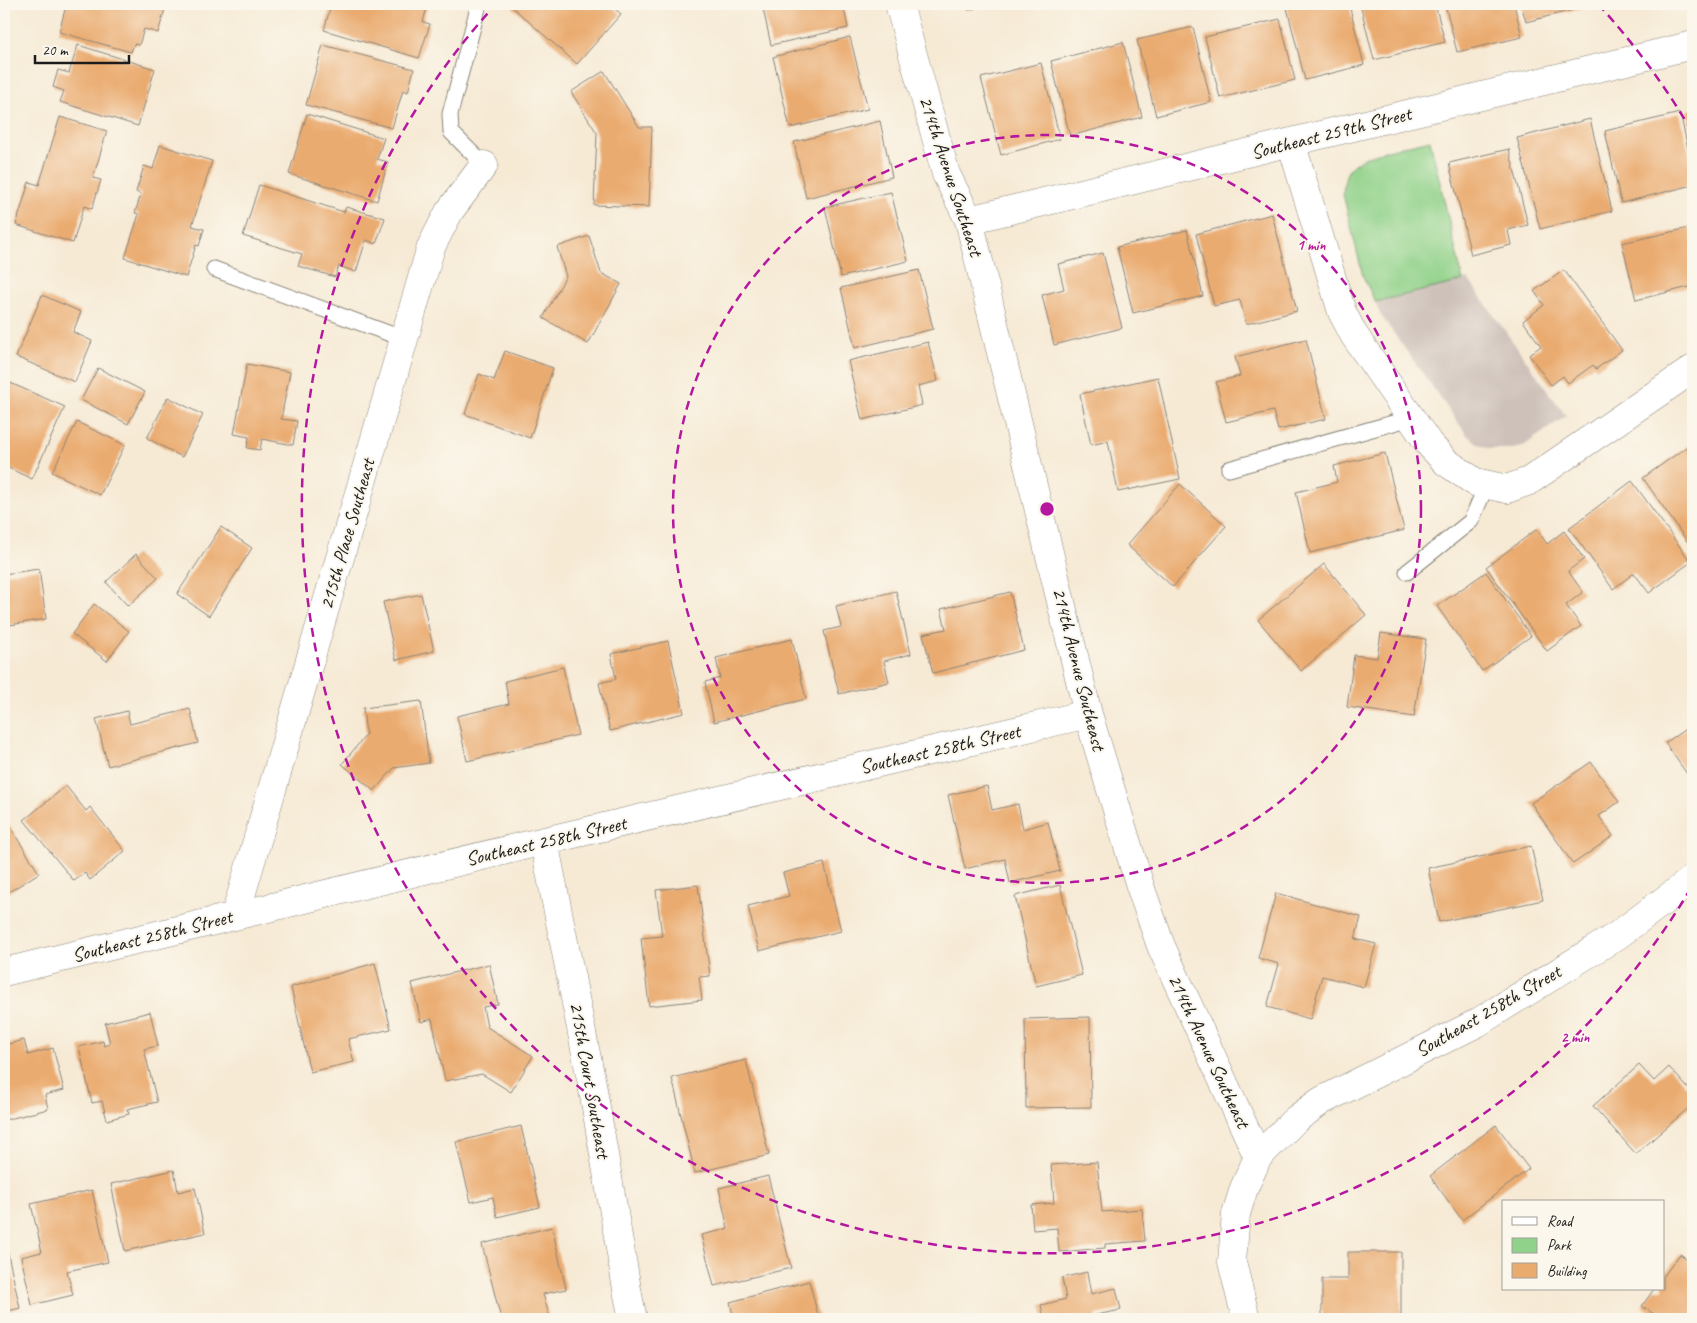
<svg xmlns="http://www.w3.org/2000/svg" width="1697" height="1323" viewBox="0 0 1697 1323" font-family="Caveat,sans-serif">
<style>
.industrial{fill:#cec1ba}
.green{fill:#91d28a;stroke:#567753}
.building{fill:#eaab6f}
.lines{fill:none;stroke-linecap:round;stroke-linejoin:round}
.lane-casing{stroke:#898378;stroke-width:17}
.street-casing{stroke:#898378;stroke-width:29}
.lane{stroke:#fff;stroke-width:15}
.street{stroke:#fff;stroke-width:28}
.ring{fill:none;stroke:#b5179e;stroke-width:2.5;stroke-dasharray:9 6}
.labels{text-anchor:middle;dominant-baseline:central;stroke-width:4;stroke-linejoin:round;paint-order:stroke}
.street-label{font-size:20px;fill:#1c1c1c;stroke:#fbf7ec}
.centre{fill:#b5179e;stroke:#fbf7ec;stroke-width:2.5}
.ring-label{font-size:15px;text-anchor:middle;font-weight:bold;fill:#b5179e;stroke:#fbf7ec;stroke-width:4;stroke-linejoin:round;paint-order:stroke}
</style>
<rect width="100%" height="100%" fill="#fbf7ec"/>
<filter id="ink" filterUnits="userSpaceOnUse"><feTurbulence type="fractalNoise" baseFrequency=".02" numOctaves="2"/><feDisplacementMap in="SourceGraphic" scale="10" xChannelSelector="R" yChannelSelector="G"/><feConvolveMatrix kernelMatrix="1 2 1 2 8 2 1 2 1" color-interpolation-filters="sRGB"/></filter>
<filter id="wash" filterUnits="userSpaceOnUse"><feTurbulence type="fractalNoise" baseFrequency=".0096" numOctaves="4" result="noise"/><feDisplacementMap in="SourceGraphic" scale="20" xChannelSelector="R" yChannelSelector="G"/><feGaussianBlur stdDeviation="1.12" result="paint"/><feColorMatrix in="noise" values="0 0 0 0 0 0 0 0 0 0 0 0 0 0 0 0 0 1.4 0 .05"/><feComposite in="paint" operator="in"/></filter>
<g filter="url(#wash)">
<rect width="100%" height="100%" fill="#f6ead5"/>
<path class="industrial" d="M 1468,279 L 1566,416 L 1522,447 L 1513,449 L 1490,449 L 1479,444 L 1467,435 L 1380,314 L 1375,302 Z"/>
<path class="green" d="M 1430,140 L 1463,281 L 1375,302 L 1363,276 L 1343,194 C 1344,185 1344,176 1350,168 C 1363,152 1409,146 1430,140 Z"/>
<g id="blocks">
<path class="building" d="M 59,4 L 158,4 L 166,6 L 158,33 L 144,29 L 139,45 L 134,44 L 131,52 L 59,32 L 66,6 Z
M 342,4 L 428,4 L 423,22 L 430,24 L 419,58 L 324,30 L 331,5 L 341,8 Z
M 514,4 L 609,4 L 621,14 L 577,64 L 511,6 Z
M 762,4 L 843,4 L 848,28 L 771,45 Z
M 966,4 L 989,4 L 968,10 Z
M 1286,4 L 1349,4 L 1364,65 L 1305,80 Z
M 1360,4 L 1435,4 L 1445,42 L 1374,60 Z
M 1445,4 L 1514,4 L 1522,37 L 1457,52 Z
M 1521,4 L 1596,4 L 1526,22 Z
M 1280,19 L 1295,80 L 1220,98 L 1205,37 Z
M 1193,27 L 1211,102 L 1156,116 L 1137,40 Z
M 850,37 L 868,109 L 790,128 L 773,57 Z
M 1123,42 L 1142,117 L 1070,136 L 1051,61 Z
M 78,45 L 155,69 L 138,126 L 60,102 L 64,91 L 53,87 L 58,70 L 69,73 Z
M 323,45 L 414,69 L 408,92 L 403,90 L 392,128 L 306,105 Z
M 1041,63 L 1060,139 L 1001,155 L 981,78 Z
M 604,71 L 639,127 L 652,127 L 649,207 L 594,205 L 597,133 L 571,92 Z
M 1693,109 L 1693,133 L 1687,111 Z
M 1680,113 L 1693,171 L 1693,185 L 1621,203 L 1605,131 Z
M 307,114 L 384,138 L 377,159 L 388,162 L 377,201 L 289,174 Z
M 60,117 L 107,131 L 93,178 L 101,180 L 92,209 L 84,206 L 73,243 L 16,225 L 29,182 L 39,185 Z
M 1590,119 L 1612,211 L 1540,229 L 1517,138 Z
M 880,121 L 892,177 L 806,198 L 794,142 Z
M 160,145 L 212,161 L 192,226 L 204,229 L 199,246 L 196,245 L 186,277 L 125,258 L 139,214 L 135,213 L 141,194 L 136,192 L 144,166 L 153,169 Z
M 1509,149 L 1528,225 L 1508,230 L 1511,245 L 1471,255 L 1449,163 Z
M 259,185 L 344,212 L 346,207 L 385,218 L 376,244 L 366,240 L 356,272 L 339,266 L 335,277 L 298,266 L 302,254 L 243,236 Z
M 891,192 L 908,261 L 841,277 L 825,207 Z
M 1272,214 L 1297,311 L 1246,324 L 1240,300 L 1214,306 L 1196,234 Z
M 1693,227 L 1693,286 L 1636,300 L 1622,243 Z
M 1187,230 L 1203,296 L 1133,313 L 1117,247 Z
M 589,236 L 601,273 L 621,284 L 588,344 L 543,318 L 566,276 L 557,247 Z
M 1103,253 L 1122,328 L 1054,345 L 1042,295 L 1064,289 L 1058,264 Z
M 919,270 L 933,329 L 855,348 L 841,288 Z
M 1564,270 L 1622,350 L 1596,369 L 1593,365 L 1568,383 L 1563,376 L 1551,385 L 1529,355 L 1541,346 L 1523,321 L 1544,305 L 1534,291 Z
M 42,295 L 81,312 L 73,332 L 92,341 L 75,382 L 16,357 Z
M 1306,339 L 1326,419 L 1278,430 L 1273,411 L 1226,422 L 1216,382 L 1240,376 L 1235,357 Z
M 928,342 L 938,381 L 918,386 L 922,405 L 862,420 L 848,361 Z
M 505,351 L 553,368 L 530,438 L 465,414 L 479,374 L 494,380 Z
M 247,364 L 290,372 L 281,419 L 297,421 L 293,445 L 262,439 L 260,450 L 247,448 L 249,437 L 234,434 Z
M 98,368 L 145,392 L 128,424 L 81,400 Z
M 1158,377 L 1180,479 L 1118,492 L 1108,441 L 1091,445 L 1080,394 Z
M 8,382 L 65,407 L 32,479 L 4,466 L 4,392 Z
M 168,397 L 203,415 L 182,457 L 147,438 Z
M 77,422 L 125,445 L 100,495 L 52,472 Z
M 1692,443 L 1693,545 L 1691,547 L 1643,478 Z
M 1385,453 L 1404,530 L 1310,553 L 1296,492 L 1337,482 L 1334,466 Z
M 1632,481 L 1691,562 L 1649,593 L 1634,573 L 1613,589 L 1569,528 Z
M 1180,484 L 1226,526 L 1173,587 L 1127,545 Z
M 221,527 L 252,548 L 209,616 L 177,594 Z
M 1537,529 L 1547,544 L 1564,531 L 1584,559 L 1568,571 L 1583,592 L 1566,605 L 1581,626 L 1547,651 L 1486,567 Z
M 136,554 L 158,578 L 128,606 L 106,582 Z
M 1324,564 L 1366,615 L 1301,671 L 1258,620 Z
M 39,569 L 46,619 L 4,626 L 4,574 Z
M 1486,572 L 1531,636 L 1482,671 L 1437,606 Z
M 896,591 L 911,654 L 884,661 L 889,682 L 839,694 L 824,631 L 841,627 L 836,606 Z
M 1010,592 L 1024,650 L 933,673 L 923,634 L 946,629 L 941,609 Z
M 421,594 L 434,651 L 396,660 L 383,602 Z
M 94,604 L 129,631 L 107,661 L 72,634 Z
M 1381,633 L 1426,639 L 1414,717 L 1347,707 L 1354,655 L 1377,658 Z
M 792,639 L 806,699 L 714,722 L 705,682 L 720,678 L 716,658 Z
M 668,641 L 684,713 L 610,731 L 599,683 L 616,679 L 611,654 Z
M 563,667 L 578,735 L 467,761 L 457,716 L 509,704 L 505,681 Z
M 421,701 L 429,763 L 394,768 L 374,791 L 342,764 L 366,735 L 363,708 Z
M 190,709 L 198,743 L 108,766 L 96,719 L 127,711 L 130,724 Z
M 1693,724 L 1693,775 L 1690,778 L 1665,743 Z
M 1591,762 L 1619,802 L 1599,816 L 1613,836 L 1573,864 L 1531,803 Z
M 66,786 L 86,811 L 90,807 L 125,851 L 90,880 L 85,873 L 74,881 L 24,820 Z
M 987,786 L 992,810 L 1018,804 L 1023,829 L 1048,822 L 1060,871 L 1010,883 L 1005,859 L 965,869 L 948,795 Z
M 4,817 L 39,873 L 4,895 Z
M 1531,846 L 1543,900 L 1439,922 L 1428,868 Z
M 824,863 L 841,931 L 759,951 L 748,906 L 789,896 L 783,873 Z
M 698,885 L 710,976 L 699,977 L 702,1000 L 649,1006 L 641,938 L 662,936 L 656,890 Z
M 1060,885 L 1082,975 L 1036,986 L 1015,896 Z
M 1276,893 L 1361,917 L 1355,939 L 1376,944 L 1364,987 L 1322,976 L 1310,1019 L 1267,1007 L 1279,964 L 1258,958 Z
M 375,963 L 391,1029 L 348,1039 L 354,1062 L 310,1072 L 291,987 Z
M 489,964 L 498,1004 L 483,1007 L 487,1027 L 533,1056 L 511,1092 L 482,1074 L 445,1081 L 432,1019 L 421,1022 L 412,983 Z
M 150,1012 L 158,1046 L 144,1049 L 157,1102 L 127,1109 L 129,1114 L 107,1120 L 102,1101 L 92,1103 L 79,1047 L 103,1041 L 104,1046 L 110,1044 L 105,1023 Z
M 1090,1017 L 1091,1107 L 1026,1108 L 1025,1019 Z
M 24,1040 L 28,1055 L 53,1048 L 64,1090 L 45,1095 L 48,1109 L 5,1120 L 4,1045 Z
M 746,1060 L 769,1155 L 695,1173 L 672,1078 Z
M 1639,1065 L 1654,1081 L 1669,1067 L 1693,1094 L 1693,1104 L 1636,1154 L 1593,1106 Z
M 1496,1125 L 1529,1169 L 1462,1220 L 1430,1176 Z
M 521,1126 L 540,1207 L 497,1217 L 493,1197 L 471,1202 L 456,1142 Z
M 1097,1162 L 1102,1212 L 1142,1209 L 1145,1241 L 1105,1244 L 1105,1248 L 1059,1252 L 1057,1228 L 1033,1230 L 1031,1205 L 1054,1203 L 1051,1165 Z
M 174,1170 L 178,1192 L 195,1188 L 205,1233 L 125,1251 L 111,1184 Z
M 768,1176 L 791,1268 L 714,1286 L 701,1235 L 728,1229 L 719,1188 Z
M 92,1190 L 108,1262 L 67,1271 L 73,1295 L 32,1305 L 21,1257 L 42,1252 L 31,1204 Z
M 552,1227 L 566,1289 L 543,1294 L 550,1319 L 501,1319 L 482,1244 Z
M 5,1241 L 20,1308 L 4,1312 L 4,1242 Z
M 1348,1252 L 1401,1252 L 1401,1319 L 1322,1319 L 1322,1279 L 1348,1279 Z
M 1680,1254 L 1693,1263 L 1693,1319 L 1661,1319 L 1642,1306 L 1654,1289 L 1663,1289 L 1663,1277 Z
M 1087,1272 L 1091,1294 L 1116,1288 L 1121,1310 L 1096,1315 L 1097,1319 L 1044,1319 L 1041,1305 L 1066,1299 L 1062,1278 Z
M 809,1281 L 819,1319 L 734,1319 L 730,1302 Z"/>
</g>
</g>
<g filter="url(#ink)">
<use href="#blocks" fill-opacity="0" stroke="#898378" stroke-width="1"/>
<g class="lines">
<defs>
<path id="lane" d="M 479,4 L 450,114 L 451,132 L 484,165
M 214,269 L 404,339
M 1229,469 L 1411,418
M 1407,572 L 1471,521 L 1487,484"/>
<path id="street" d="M 899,4 L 946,174 L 969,220 L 1088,714 L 1140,886 L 1161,946 L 1258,1157 L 1244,1188 L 1236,1214 L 1232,1262 L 1246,1319
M 1291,142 L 1342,312 L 1354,335 L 1429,444 L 1446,462 L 1475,482 L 1507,489 L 1529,481 L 1693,369
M 969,220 L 1693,45
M 544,841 L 592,1084 L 628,1295 L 633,1319
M 235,916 L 431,247 L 449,212 L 484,165
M 4,972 L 544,841 L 1088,714
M 1258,1157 L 1295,1120 L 1321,1101 L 1477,1023 L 1618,935 L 1693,879"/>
</defs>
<use href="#lane" class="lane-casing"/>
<use href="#street" class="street-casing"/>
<use href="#lane" class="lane"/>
<use href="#street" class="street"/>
</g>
</g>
<g class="ring">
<circle cx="1047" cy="509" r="374"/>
<path d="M1691 888A747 747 0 1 1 496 4M1598 4A747 747 0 0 1 1691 130"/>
</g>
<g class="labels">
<g class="street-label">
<text transform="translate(1331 133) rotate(-14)">Southeast 259th Street</text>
<text transform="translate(951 176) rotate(72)">214th Avenue Southeast</text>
<text transform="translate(347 534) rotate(-74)">215th Place Southeast</text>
<text transform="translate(1079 669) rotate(76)">214th Avenue Southeast</text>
<text transform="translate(940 749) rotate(-13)">Southeast 258th Street</text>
<text transform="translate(546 841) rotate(-13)">Southeast 258th Street</text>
<text transform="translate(152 936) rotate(-14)">Southeast 258th Street</text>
<text transform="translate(1488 1011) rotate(-30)">Southeast 258th Street</text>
<text transform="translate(1209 1051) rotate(65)">214th Avenue Southeast</text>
<text transform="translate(590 1080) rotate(80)">215th Court Southeast</text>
</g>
</g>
<circle cx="1047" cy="509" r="8" class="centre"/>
<g class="ring-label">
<text x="1311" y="250">1 min</text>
<text x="1575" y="1042">2 min</text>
</g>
<rect width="1697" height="1323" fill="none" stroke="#fbf7ec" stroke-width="20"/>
<rect x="1502" y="1200" width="162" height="90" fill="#fbf7ec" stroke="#a29f99"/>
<rect x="1512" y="1217" width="25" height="8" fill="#ffffff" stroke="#a29f99"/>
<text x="1547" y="1226" font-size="15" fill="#1c1c1c">Road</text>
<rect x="1512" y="1238" width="25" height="15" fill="#91d28a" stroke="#a29f99"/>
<text x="1547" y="1250" font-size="15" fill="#1c1c1c">Park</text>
<rect x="1512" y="1263" width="25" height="15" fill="#eaab6f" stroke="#a29f99"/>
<text x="1547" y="1276" font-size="15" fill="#1c1c1c">Building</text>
<path d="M35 55v8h94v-8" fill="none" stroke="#1c1c1c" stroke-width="2.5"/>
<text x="42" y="55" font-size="15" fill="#1c1c1c" stroke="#fbf7ec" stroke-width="4" paint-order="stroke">20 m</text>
</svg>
